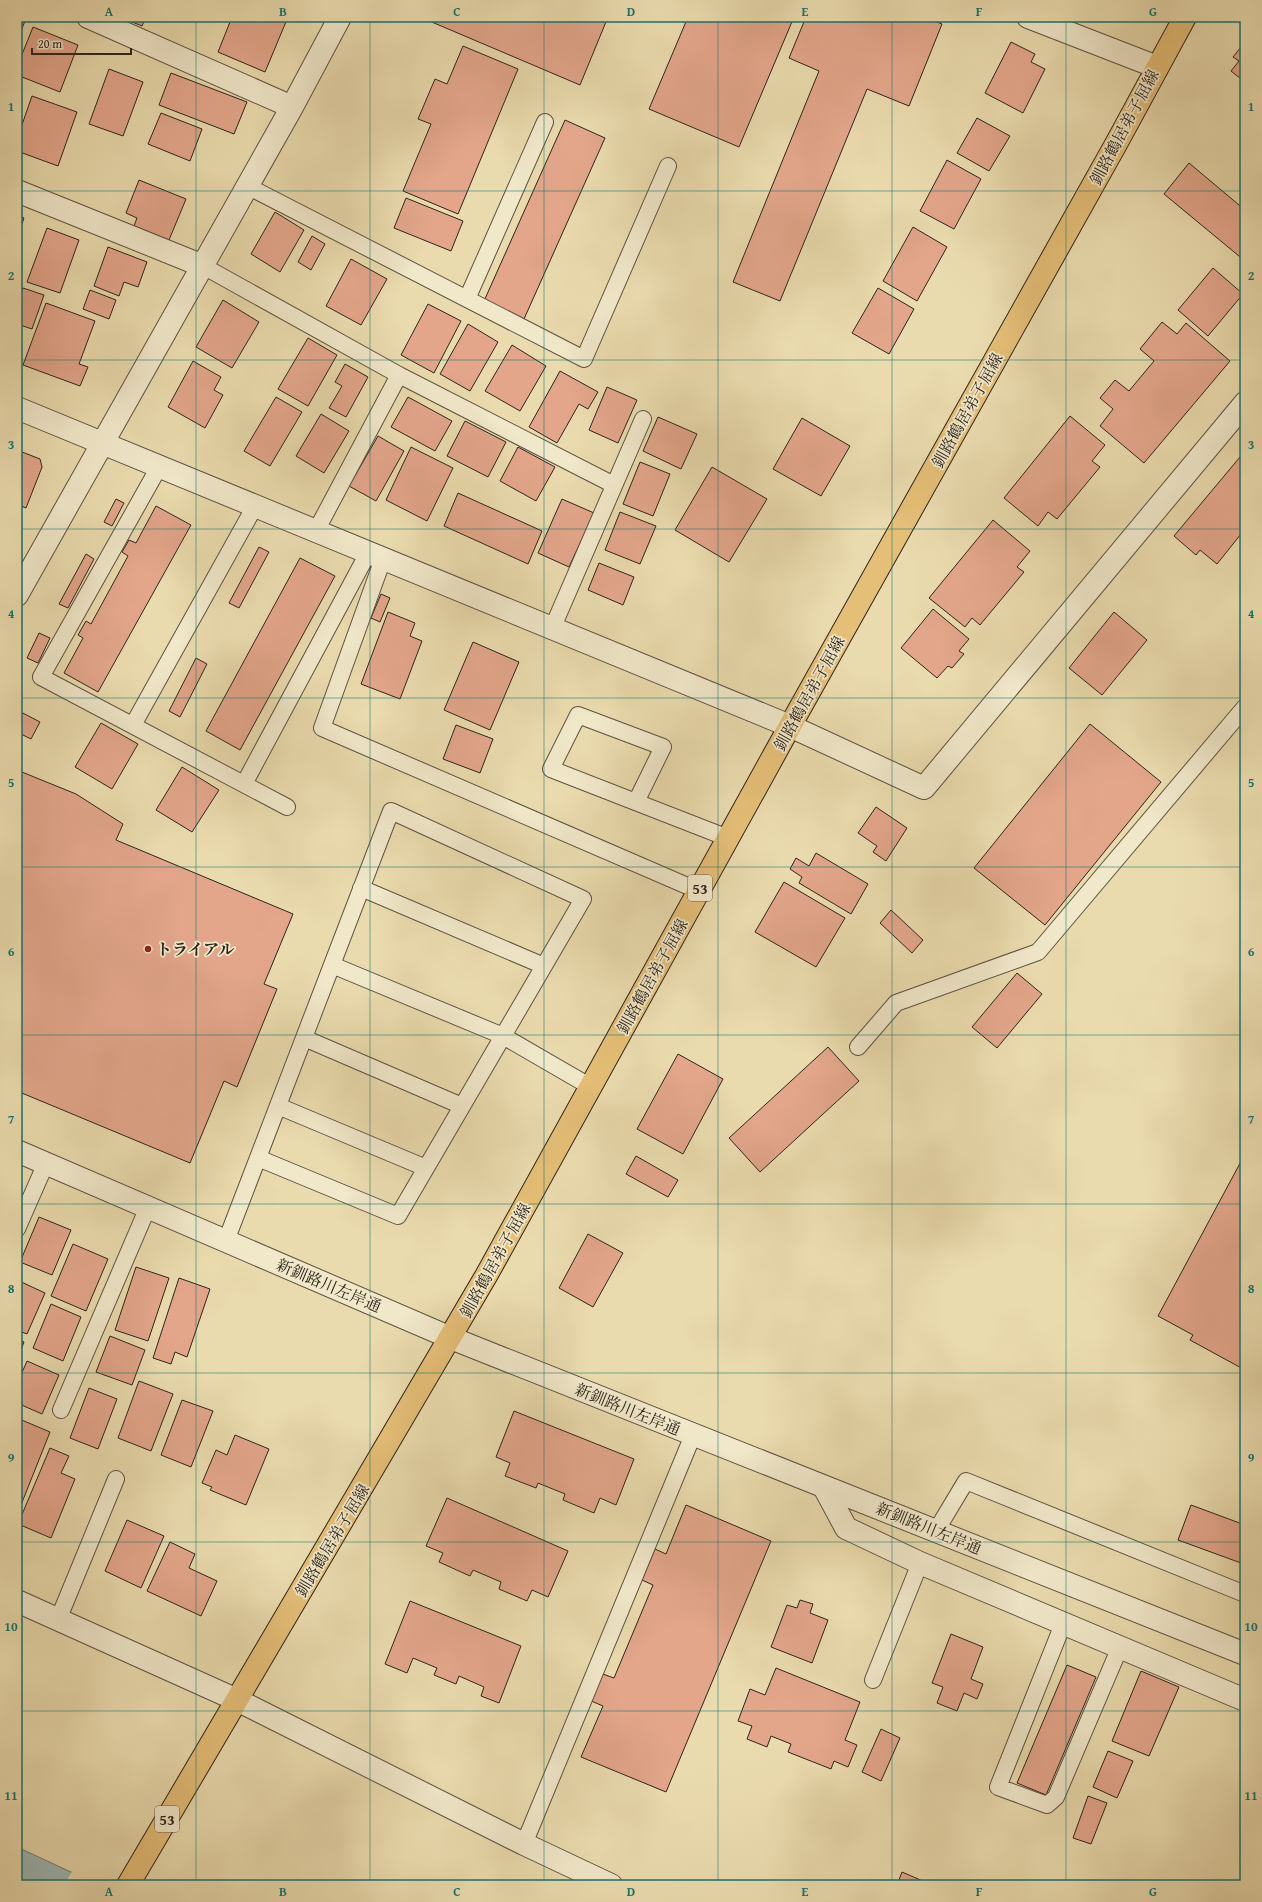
<svg xmlns="http://www.w3.org/2000/svg" width="1262" height="1902" viewBox="0 0 1262 1902" font-family="'Gentium Book Plus','Noto Serif JP',serif">
<style>
.water{fill:#9eb8b7;stroke:#717d79}
.pier{fill:#eadbae}
.building{fill:#e3a68b;stroke:#2d241b}
.lines{fill:none;stroke-linecap:round;stroke-linejoin:round}
.lane-casing{stroke:#5c5240;stroke-width:18}
.street-casing{stroke:#5c5240;stroke-width:24}
.primary-casing{stroke:#2d241b;stroke-width:24}
.lane{stroke:#f1e8ca;stroke-width:16}
.street{stroke:#f1e8ca;stroke-width:22}
.primary{stroke:#e5be77;stroke-width:22}
.grid{fill:none;stroke:#0f766e;stroke-width:1;stroke-opacity:0.55}
.poi-dot{fill:#8f2418;stroke:#f1e8ca;stroke-width:1.5}
.labels{text-anchor:middle;dominant-baseline:central;stroke-width:3.5;stroke-linejoin:round;paint-order:stroke}
.shield{fill:#f1e8ca;stroke:#685f50;stroke-width:1}
.shield-label{font-size:15px;font-weight:bold;fill:#2d241b}
.street-label{font-size:16px;fill:#2d241b;stroke:#f1e8ca}
.poi-label{font-size:16px;font-weight:bold;fill:#2d241b;stroke:#f1e8ca;text-anchor:start}
.neatline{fill:none;stroke:#0f766e;stroke-width:1.5}
.grid-label{font-size:13px;text-anchor:middle;font-weight:bold;fill:#0f766e}
</style>
<rect width="100%" height="100%" fill="#eadbae"/>
<filter id="stains"><feTurbulence type="fractalNoise" baseFrequency=".005" numOctaves="4"/><feColorMatrix values="0 0 0 0 .2 0 0 0 0 .09 0 0 0 0 .02 0 0 0 .5 -.17"/></filter>
<radialGradient id="worn" r=".72"><stop offset=".6" stop-color="#630" stop-opacity="0"/><stop offset="1" stop-color="#630" stop-opacity=".3"/></radialGradient>
<path class="water" d="M 17,1847 L 99,1885 L 17,1885 Z"/>
<path class="pier" d="M 73,1870 L 100,1883 L 101,1885 L 64,1885 Z"/>
<path class="building" d="M 120,17 L 146,17 L 142,26 Z
M 232,17 L 288,17 L 265,72 L 218,52 Z
M 420,17 L 608,17 L 580,85 Z
M 688,17 L 794,17 L 739,147 L 649,109 Z
M 806,17 L 925,17 L 942,24 L 909,106 L 867,89 L 780,301 L 733,282 L 819,71 L 789,58 Z
M 17,18 L 25,21 L 17,41 Z
M 33,27 L 78,45 L 60,92 L 17,75 L 17,67 Z
M 1011,42 L 1035,54 L 1031,62 L 1045,69 L 1023,113 L 985,93 Z
M 1245,42 L 1245,82 L 1231,71 L 1239,61 L 1233,57 Z
M 463,46 L 518,69 L 458,214 L 403,191 L 431,124 L 418,119 L 435,79 L 447,84 Z
M 109,69 L 143,82 L 123,136 L 89,124 Z
M 171,73 L 247,102 L 234,134 L 159,105 Z
M 32,96 L 77,112 L 58,166 L 17,151 L 17,139 Z
M 161,113 L 202,129 L 190,161 L 148,144 Z
M 977,118 L 1010,136 L 989,171 L 957,153 Z
M 565,120 L 605,138 L 524,319 L 484,301 Z
M 947,160 L 981,179 L 954,229 L 920,211 Z
M 1189,163 L 1245,210 L 1245,261 L 1164,194 Z
M 139,180 L 186,199 L 169,240 L 134,226 L 137,218 L 126,213 Z
M 406,198 L 463,221 L 451,251 L 394,228 Z
M 275,212 L 304,230 L 280,272 L 251,254 Z
M 17,215 L 24,218 L 17,238 Z
M 913,227 L 947,247 L 917,301 L 883,281 Z
M 47,228 L 79,240 L 60,293 L 27,282 Z
M 312,236 L 325,244 L 311,270 L 298,262 Z
M 108,247 L 147,262 L 138,287 L 124,282 L 119,296 L 94,286 Z
M 351,259 L 387,279 L 361,325 L 326,306 Z
M 1213,268 L 1243,294 L 1208,336 L 1178,310 Z
M 23,288 L 44,295 L 32,329 L 17,324 L 17,305 Z
M 878,288 L 914,309 L 889,354 L 852,333 Z
M 90,290 L 116,300 L 109,319 L 83,309 Z
M 223,300 L 259,322 L 232,368 L 196,347 Z
M 46,303 L 95,321 L 79,364 L 88,367 L 80,386 L 23,365 Z
M 428,304 L 461,321 L 434,373 L 401,355 Z
M 1162,322 L 1177,334 L 1186,323 L 1230,361 L 1144,463 L 1100,426 L 1113,409 L 1100,398 L 1115,380 L 1129,391 L 1154,361 L 1140,349 Z
M 468,324 L 498,342 L 470,391 L 440,374 Z
M 308,338 L 337,355 L 308,406 L 278,389 Z
M 512,345 L 546,366 L 520,411 L 485,391 Z
M 193,361 L 221,377 L 214,390 L 223,395 L 205,428 L 168,407 Z
M 345,364 L 368,377 L 346,417 L 329,408 L 342,386 L 335,382 Z
M 560,371 L 598,392 L 588,409 L 579,404 L 557,443 L 529,427 Z
M 607,387 L 637,400 L 618,443 L 589,430 Z
M 276,397 L 302,412 L 270,466 L 244,451 Z
M 408,397 L 452,421 L 435,451 L 391,427 Z
M 321,414 L 349,431 L 324,473 L 296,456 Z
M 1070,416 L 1105,445 L 1092,461 L 1100,467 L 1057,519 L 1048,512 L 1038,526 L 1004,498 Z
M 658,417 L 697,434 L 681,469 L 643,451 Z
M 802,418 L 850,446 L 821,496 L 773,469 Z
M 465,421 L 506,442 L 488,477 L 447,456 Z
M 378,436 L 404,451 L 376,501 L 349,486 Z
M 411,447 L 453,468 L 427,521 L 386,500 Z
M 518,447 L 555,467 L 536,501 L 500,481 Z
M 17,450 L 40,459 L 42,467 L 26,508 L 17,504 Z
M 1245,451 L 1245,529 L 1217,564 L 1200,550 L 1196,555 L 1174,536 Z
M 640,462 L 670,474 L 653,516 L 623,504 Z
M 712,467 L 767,499 L 729,562 L 675,530 Z
M 458,493 L 542,531 L 528,564 L 444,526 Z
M 116,499 L 124,503 L 112,526 L 104,522 Z
M 562,499 L 594,513 L 569,567 L 538,553 Z
M 156,506 L 191,525 L 98,692 L 64,673 L 83,638 L 78,635 L 86,621 L 91,624 L 128,556 L 122,552 L 129,540 L 136,543 Z
M 620,512 L 656,526 L 640,564 L 605,550 Z
M 993,520 L 1030,551 L 1017,567 L 1024,572 L 980,625 L 972,618 L 965,627 L 929,598 Z
M 259,547 L 269,552 L 239,608 L 229,603 Z
M 86,554 L 94,559 L 68,608 L 59,604 Z
M 300,558 L 335,576 L 240,750 L 206,731 Z
M 599,563 L 634,577 L 623,605 L 588,590 Z
M 381,594 L 390,598 L 380,622 L 371,618 Z
M 933,609 L 969,639 L 959,651 L 964,654 L 952,668 L 948,666 L 937,678 L 901,648 Z
M 388,612 L 415,623 L 410,636 L 422,641 L 400,699 L 361,684 Z
M 1114,612 L 1147,640 L 1102,695 L 1069,668 Z
M 39,633 L 50,638 L 38,663 L 27,658 Z
M 473,642 L 519,662 L 490,730 L 444,710 Z
M 196,658 L 207,664 L 180,717 L 169,711 Z
M 17,710 L 40,722 L 31,739 L 17,732 Z
M 101,723 L 138,744 L 112,789 L 75,767 Z
M 1090,724 L 1161,782 L 1045,925 L 974,868 Z
M 456,725 L 493,739 L 480,773 L 443,759 Z
M 182,767 L 219,790 L 192,832 L 156,810 Z
M 17,770 L 76,794 L 123,824 L 116,840 L 293,914 L 264,984 L 277,989 L 237,1087 L 224,1081 L 190,1163 L 17,1091 Z
M 876,807 L 907,828 L 886,861 L 873,852 L 877,846 L 858,833 Z
M 816,853 L 868,884 L 851,914 L 799,883 L 802,877 L 790,869 L 796,858 L 809,866 Z
M 784,882 L 845,918 L 816,967 L 755,932 Z
M 891,910 L 923,940 L 912,953 L 880,923 Z
M 1017,973 L 1042,994 L 997,1048 L 972,1027 Z
M 828,1047 L 859,1081 L 760,1172 L 729,1138 Z
M 678,1054 L 723,1079 L 683,1154 L 637,1129 Z
M 1245,1154 L 1245,1370 L 1190,1340 L 1193,1335 L 1158,1316 Z
M 636,1156 L 678,1180 L 668,1197 L 626,1174 Z
M 39,1217 L 71,1230 L 52,1275 L 20,1262 Z
M 588,1234 L 623,1253 L 593,1307 L 559,1288 Z
M 73,1244 L 108,1259 L 86,1311 L 51,1296 Z
M 136,1267 L 169,1278 L 148,1341 L 115,1330 Z
M 179,1278 L 210,1289 L 187,1357 L 175,1352 L 171,1364 L 153,1358 Z
M 17,1280 L 45,1293 L 27,1334 L 17,1330 Z
M 51,1304 L 81,1317 L 63,1361 L 33,1348 Z
M 110,1336 L 145,1350 L 132,1385 L 96,1372 Z
M 17,1339 L 24,1342 L 17,1360 Z
M 27,1361 L 59,1375 L 42,1414 L 17,1403 L 17,1384 Z
M 139,1381 L 173,1394 L 151,1451 L 118,1438 Z
M 89,1388 L 117,1399 L 98,1449 L 70,1438 Z
M 182,1400 L 213,1411 L 191,1467 L 161,1455 Z
M 514,1411 L 634,1459 L 616,1505 L 600,1498 L 594,1513 L 563,1500 L 565,1494 L 538,1483 L 536,1488 L 505,1476 L 510,1463 L 496,1457 Z
M 17,1418 L 50,1432 L 19,1510 L 17,1509 Z
M 235,1435 L 269,1449 L 246,1505 L 210,1490 L 212,1487 L 202,1483 L 216,1450 L 227,1455 Z
M 50,1448 L 69,1456 L 61,1473 L 75,1479 L 51,1538 L 18,1524 Z
M 447,1498 L 568,1551 L 548,1597 L 532,1590 L 527,1601 L 499,1589 L 501,1582 L 473,1570 L 470,1576 L 439,1562 L 443,1553 L 426,1546 Z
M 686,1505 L 771,1541 L 666,1792 L 581,1757 L 603,1706 L 589,1700 L 600,1673 L 614,1678 L 653,1585 L 642,1580 L 655,1549 L 666,1554 Z
M 1191,1505 L 1245,1525 L 1245,1552 L 1241,1563 L 1178,1540 Z
M 127,1520 L 164,1536 L 141,1588 L 105,1571 Z
M 170,1542 L 195,1554 L 189,1568 L 217,1581 L 201,1616 L 147,1591 Z
M 800,1600 L 813,1604 L 810,1613 L 828,1620 L 812,1663 L 771,1647 L 787,1605 L 797,1608 Z
M 410,1601 L 521,1646 L 499,1703 L 481,1696 L 484,1687 L 459,1676 L 456,1684 L 434,1675 L 437,1668 L 413,1658 L 407,1673 L 385,1664 Z
M 951,1634 L 983,1647 L 971,1679 L 983,1684 L 977,1699 L 964,1693 L 957,1711 L 937,1703 L 943,1687 L 932,1683 Z
M 1067,1665 L 1096,1677 L 1046,1795 L 1017,1783 Z
M 776,1668 L 860,1702 L 845,1740 L 857,1745 L 848,1767 L 834,1761 L 831,1769 L 788,1752 L 791,1744 L 771,1736 L 767,1747 L 747,1739 L 752,1726 L 738,1721 L 750,1689 L 765,1695 Z
M 1141,1671 L 1179,1687 L 1149,1756 L 1112,1741 Z
M 881,1729 L 900,1738 L 881,1781 L 862,1772 Z
M 1108,1751 L 1133,1761 L 1117,1798 L 1093,1787 Z
M 1088,1796 L 1107,1803 L 1091,1844 L 1073,1838 Z
M 902,1872 L 932,1885 L 897,1885 Z"/>
<g class="lines">
<defs>
<path id="lane" d="M 247,186 L 584,359 L 668,166
M 203,266 L 399,375 L 614,485
M 467,299 L 545,122
M 159,467 L 41,677 L 287,807
M 316,531 L 399,375
M 383,559 L 322,728 L 699,891
M 552,629 L 643,419
M 133,725 L 255,506
M 244,784 L 368,553
M 636,802 L 663,747 L 578,715 L 551,769 L 728,838
M 361,888 L 544,966
M 332,965 L 503,1036 L 591,1087
M 304,1038 L 462,1106
M 858,1047 L 896,1003 L 1038,952 L 1245,707
M 278,1106 L 426,1168
M 17,1229 L 46,1163
M 226,1241 C 281,1097 336,954 391,811 L 583,899 L 398,1216 L 258,1158
M 61,1410 L 148,1207
M 936,1531 L 966,1481 L 1245,1594
M 58,1620 L 116,1479
M 1063,1624 L 998,1787 L 1047,1805 L 1056,1797 L 1120,1647
M 873,1680 L 920,1563
M 524,1844 L 693,1435"/>
<path id="street" d="M 88,17 L 292,107
M 1028,17 L 1157,67
M 17,191 L 203,266
M 17,408 L 790,726 L 924,788 L 1245,403
M 17,595 L 292,107 L 340,17
M 17,1151 L 451,1338 L 1245,1654
M 824,1487 L 846,1528 L 920,1563 L 1245,1700
M 17,1601 L 237,1700 L 524,1844 L 611,1885"/>
<path id="primary" d="M 128,1885 L 486,1276 L 790,726 L 1116,144 L 1185,17"/>
</defs>
<use href="#lane" class="lane-casing"/>
<use href="#street" class="street-casing"/>
<use href="#primary" class="primary-casing"/>
<use href="#lane" class="lane"/>
<use href="#street" class="street"/>
<use href="#primary" class="primary"/>
</g>
<path class="grid" d="M 196,17 L 196,1885M 370,17 L 370,1885M 544,17 L 544,1885M 718,17 L 718,1885M 892,17 L 892,1885M 1066,17 L 1066,1885M 17,191 L 1245,191M 17,360 L 1245,360M 17,529 L 1245,529M 17,698 L 1245,698M 17,867 L 1245,867M 17,1035 L 1245,1035M 17,1204 L 1245,1204M 17,1373 L 1245,1373M 17,1542 L 1245,1542M 17,1711 L 1245,1711"/>
<circle class="poi-dot" cx="148" cy="949" r="4"/>
<g class="labels">
<g class="shield">
<rect x="688" y="875" width="24" height="26" rx="3"/>
<rect x="155" y="1806" width="24" height="26" rx="3"/>
</g>
<g class="shield-label">
<text x="700" y="888">53</text>
<text x="167" y="1819">53</text>
</g>
<g class="street-label">
<text transform="translate(1124 127) rotate(-62)">釧路鶴居弟子屈線</text>
<text transform="translate(967 410) rotate(-61)">釧路鶴居弟子屈線</text>
<text transform="translate(809 693) rotate(-61)">釧路鶴居弟子屈線</text>
<text transform="translate(652 976) rotate(-61)">釧路鶴居弟子屈線</text>
<text transform="translate(495 1260) rotate(-61)">釧路鶴居弟子屈線</text>
<text transform="translate(329 1285) rotate(23)">新釧路川左岸通</text>
<text transform="translate(628 1409) rotate(22)">新釧路川左岸通</text>
<text transform="translate(929 1528) rotate(22)">新釧路川左岸通</text>
<text transform="translate(332 1540) rotate(-59)">釧路鶴居弟子屈線</text>
</g>
<g class="poi-label">
<text x="156" y="949">トライアル</text>
</g>
</g>
<rect width="1262" height="1902" fill="none" stroke="#eadbae" stroke-width="44"/>
<path d="M32 48v6h99v-6" fill="none" stroke="#2d241b" stroke-width="2"/>
<text x="38" y="48" font-size="12" fill="#2d241b" stroke="#f1e8ca" stroke-width="3" paint-order="stroke">20 m</text>
<rect x="22" y="22" width="1218" height="1858" class="neatline"/>
<g class="grid-label">
<text x="109" y="16">A</text>
<text x="283" y="16">B</text>
<text x="457" y="16">C</text>
<text x="631" y="16">D</text>
<text x="805" y="16">E</text>
<text x="979" y="16">F</text>
<text x="1153" y="16">G</text>
<text x="11" y="111">1</text>
<text x="1251" y="111">1</text>
<text x="11" y="280">2</text>
<text x="1251" y="280">2</text>
<text x="11" y="449">3</text>
<text x="1251" y="449">3</text>
<text x="11" y="618">4</text>
<text x="1251" y="618">4</text>
<text x="11" y="787">5</text>
<text x="1251" y="787">5</text>
<text x="11" y="956">6</text>
<text x="1251" y="956">6</text>
<text x="11" y="1124">7</text>
<text x="1251" y="1124">7</text>
<text x="11" y="1293">8</text>
<text x="1251" y="1293">8</text>
<text x="11" y="1462">9</text>
<text x="1251" y="1462">9</text>
<text x="11" y="1631">10</text>
<text x="1251" y="1631">10</text>
<text x="11" y="1800">11</text>
<text x="1251" y="1800">11</text>
<text x="109" y="1896">A</text>
<text x="283" y="1896">B</text>
<text x="457" y="1896">C</text>
<text x="631" y="1896">D</text>
<text x="805" y="1896">E</text>
<text x="979" y="1896">F</text>
<text x="1153" y="1896">G</text>
</g>
<rect width="100%" height="100%" filter="url(#stains)"/>
<rect width="100%" height="100%" fill="url(#worn)"/>
</svg>
